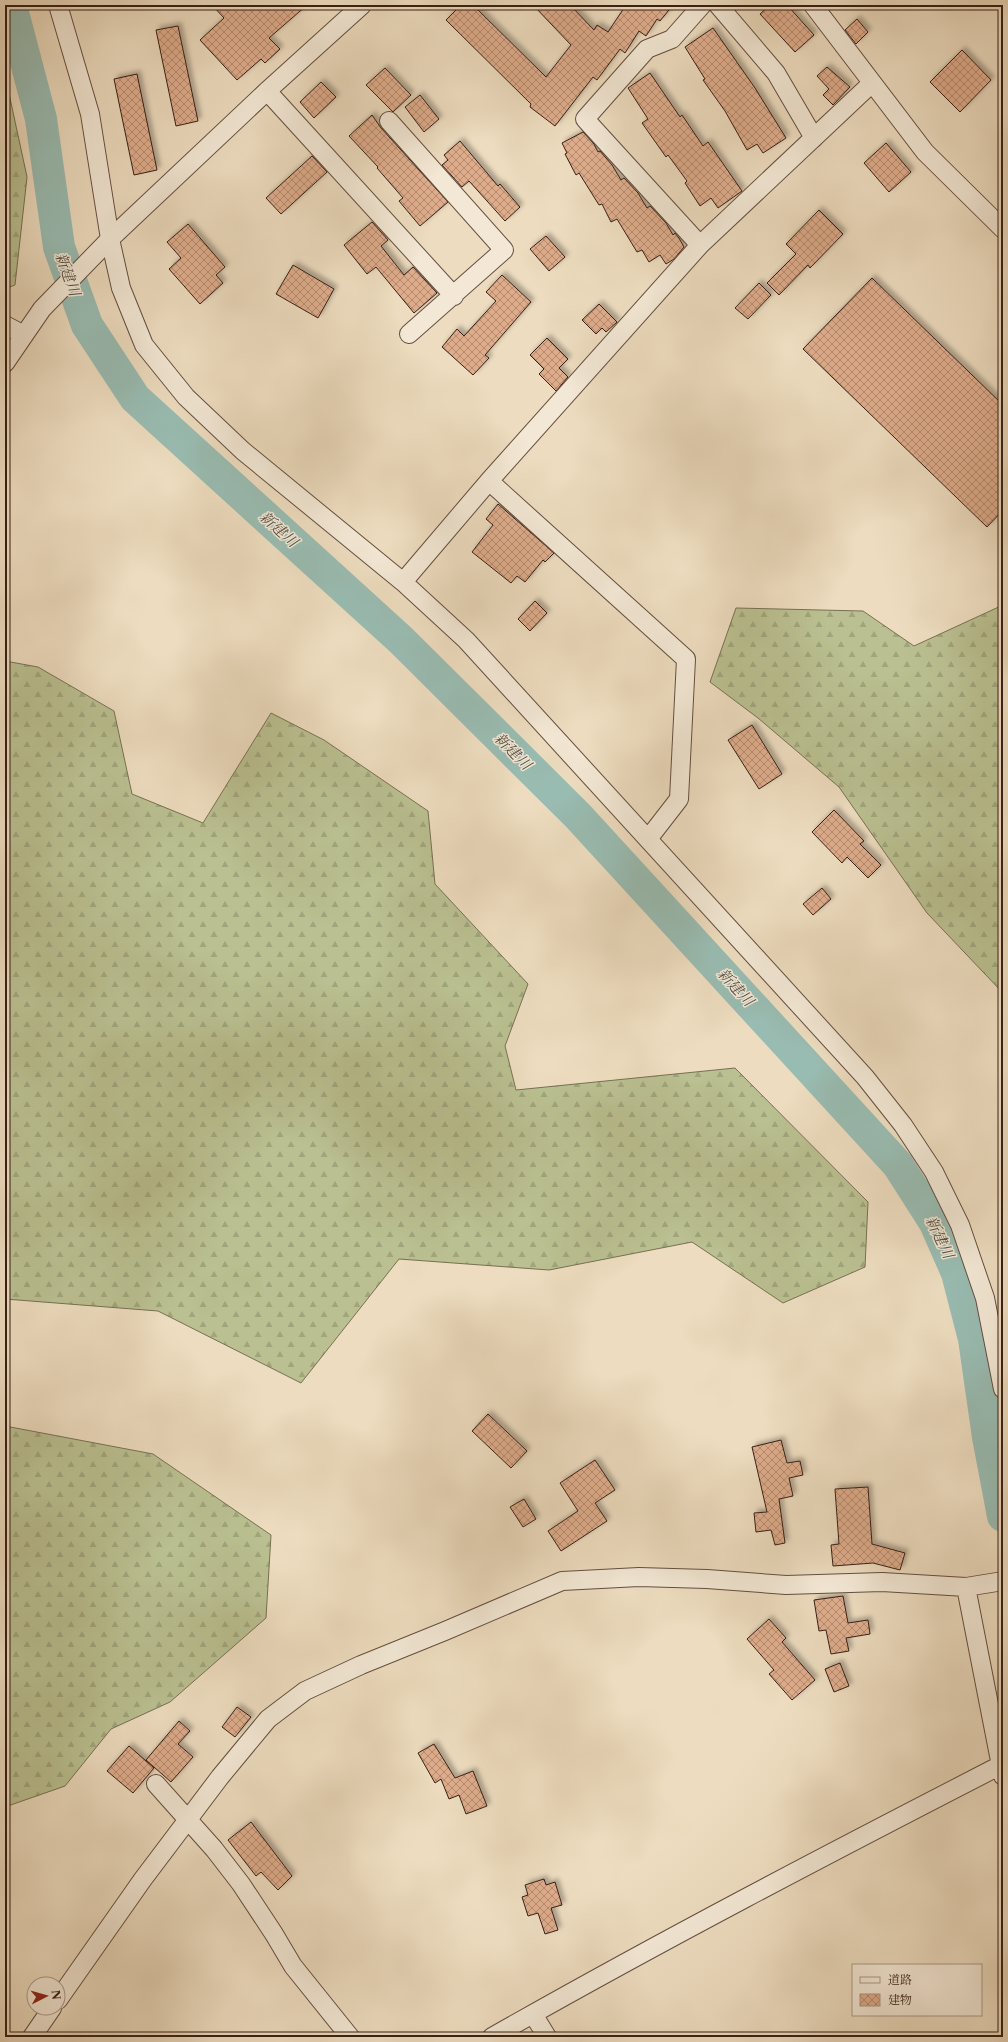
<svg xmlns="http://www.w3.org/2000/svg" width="1008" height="2042" viewBox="0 0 1008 2042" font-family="'Libre Caslon Text','Noto Serif JP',serif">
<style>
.forest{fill:url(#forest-firs);stroke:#787053}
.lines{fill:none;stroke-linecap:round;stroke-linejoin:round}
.river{stroke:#99bcb2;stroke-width:32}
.building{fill:url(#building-cross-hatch);stroke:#371f15;filter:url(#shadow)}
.minor-casing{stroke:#644e40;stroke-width:20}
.minor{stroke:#f3e8d5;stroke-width:18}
.labels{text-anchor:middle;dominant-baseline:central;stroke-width:3;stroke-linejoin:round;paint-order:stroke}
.water-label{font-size:15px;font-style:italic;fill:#544e44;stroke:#f3e8d5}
</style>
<defs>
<pattern id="forest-firs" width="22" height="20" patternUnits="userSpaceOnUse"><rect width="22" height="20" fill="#bac091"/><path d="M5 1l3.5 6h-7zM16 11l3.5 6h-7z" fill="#a0a57c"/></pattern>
<pattern id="building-cross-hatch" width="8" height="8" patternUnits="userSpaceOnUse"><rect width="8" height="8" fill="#deac8b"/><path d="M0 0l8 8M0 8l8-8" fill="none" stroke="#b58b70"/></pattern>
<filter id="shadow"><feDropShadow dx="3.5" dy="-3.5" stdDeviation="2" flood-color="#0004"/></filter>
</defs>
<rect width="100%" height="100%" fill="#eddcbf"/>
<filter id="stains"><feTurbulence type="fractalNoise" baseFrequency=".005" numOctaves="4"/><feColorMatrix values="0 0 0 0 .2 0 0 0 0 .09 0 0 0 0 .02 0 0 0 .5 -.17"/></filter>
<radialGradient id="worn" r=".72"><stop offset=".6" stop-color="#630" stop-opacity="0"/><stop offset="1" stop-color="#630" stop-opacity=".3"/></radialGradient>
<path class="forest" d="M 5,75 L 27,177 L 15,285 L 5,289 Z
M 1003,605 L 1003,993 L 927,913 L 839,787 L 758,718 L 710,682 L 736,608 L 863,611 L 914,646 Z
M 5,661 L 38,667 L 114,711 L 132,794 L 203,823 L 271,713 L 324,740 L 428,811 L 435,884 L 528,984 L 505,1046 L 516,1090 L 735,1068 L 868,1202 L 865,1267 L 783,1303 L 692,1242 L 549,1270 L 399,1259 L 301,1383 L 158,1311 L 5,1299 Z
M 5,1426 L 153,1454 L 271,1535 L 266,1618 L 170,1702 L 111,1729 L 65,1786 L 5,1807 Z"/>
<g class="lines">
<path class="river" d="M 11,5 L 41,119 L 59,247 L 87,325 L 135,398 L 401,640 L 578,816 L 898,1165 L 935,1223 L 957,1273 L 974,1339 L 988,1437 L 1003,1516"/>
</g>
<path class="building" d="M 212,5 L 307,5 L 269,38 L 280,49 L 265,63 L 261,59 L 237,80 L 200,40 L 224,18 Z
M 461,5 L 473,5 L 546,77 L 571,45 L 533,5 L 570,5 L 594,30 L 597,25 L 608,32 L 626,5 L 673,5 L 660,21 L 657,19 L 646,36 L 639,31 L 625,53 L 620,49 L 597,80 L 593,77 L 555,126 L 530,107 L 531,104 L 446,20 Z
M 770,5 L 787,5 L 814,35 L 795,52 L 760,14 Z
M 857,19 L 868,32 L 856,44 L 845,30 Z
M 178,26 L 198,121 L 176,126 L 156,30 Z
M 713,28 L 755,88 L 786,138 L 763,153 L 757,144 L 747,150 L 725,111 L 703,80 L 705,79 L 685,47 Z
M 962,50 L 991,80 L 960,112 L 930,82 Z
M 827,67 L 850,87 L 833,105 L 823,95 L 829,89 L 817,76 Z
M 385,68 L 411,95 L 393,112 L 366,85 Z
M 650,73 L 680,117 L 682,115 L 703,146 L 708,142 L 742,191 L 718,208 L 711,198 L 700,206 L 685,183 L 687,181 L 668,155 L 666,157 L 642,123 L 648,119 L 628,88 Z
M 137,74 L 157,170 L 134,175 L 114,79 Z
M 321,82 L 336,97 L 314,118 L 300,102 Z
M 420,95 L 439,119 L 424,132 L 405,107 Z
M 372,115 L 381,128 L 448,202 L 420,226 L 399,201 L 403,198 L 377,168 L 378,167 L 349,136 Z
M 583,132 L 594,144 L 598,152 L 600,151 L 612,165 L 621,180 L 624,178 L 638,193 L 647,208 L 650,206 L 666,223 L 673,235 L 675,233 L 679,238 L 684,247 L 674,259 L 666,264 L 660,255 L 649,262 L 642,250 L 637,252 L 617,219 L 611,222 L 602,204 L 599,205 L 579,173 L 576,175 L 565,154 L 567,153 L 562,143 Z
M 460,141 L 498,186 L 500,184 L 520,207 L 505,221 L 469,181 L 462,187 L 442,165 L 448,160 L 444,155 Z
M 886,143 L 911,172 L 889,192 L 864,163 Z
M 312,156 L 327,172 L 281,214 L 266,198 Z
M 819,210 L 843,234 L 810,268 L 808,265 L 779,295 L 767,283 L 796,254 L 786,244 Z
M 372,222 L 388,240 L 381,246 L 404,275 L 413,267 L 437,293 L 414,313 L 376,267 L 367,274 L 344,245 Z
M 188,224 L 225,267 L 216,275 L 223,283 L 200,304 L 169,269 L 181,258 L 167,242 Z
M 546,236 L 565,257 L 549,271 L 530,249 Z
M 293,265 L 334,289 L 318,318 L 276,294 Z
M 502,275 L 531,302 L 485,355 L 489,358 L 473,375 L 442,347 L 457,329 L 464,336 L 496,301 L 486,292 Z
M 872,278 L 1003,405 L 1003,510 L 987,527 L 803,349 Z
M 759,283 L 771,295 L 748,319 L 735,308 Z
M 599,304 L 617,322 L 606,332 L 602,328 L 596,334 L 582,320 Z
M 547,338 L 568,359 L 559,368 L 568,377 L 556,391 L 539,374 L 544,369 L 530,355 Z
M 498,504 L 554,553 L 545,562 L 543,560 L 525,582 L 517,576 L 511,583 L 472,552 L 493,525 L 486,519 Z
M 535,601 L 547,613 L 530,631 L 518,619 Z
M 752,725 L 782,774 L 759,789 L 728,740 Z
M 834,810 L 864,841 L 860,844 L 881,865 L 868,878 L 847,857 L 842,863 L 812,832 Z
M 822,888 L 831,899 L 813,915 L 803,904 Z
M 488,1414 L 527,1451 L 511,1468 L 472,1431 Z
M 781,1440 L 787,1463 L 800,1461 L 803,1475 L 789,1478 L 793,1496 L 779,1499 L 785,1543 L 775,1545 L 771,1530 L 756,1532 L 754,1513 L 767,1512 L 752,1447 Z
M 595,1460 L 615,1490 L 595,1503 L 607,1521 L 561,1551 L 548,1531 L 578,1511 L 560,1483 Z
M 868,1487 L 872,1544 L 905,1553 L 900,1570 L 873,1563 L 833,1566 L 831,1545 L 839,1544 L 835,1489 Z
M 524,1499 L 536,1519 L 523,1527 L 510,1507 Z
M 843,1596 L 848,1623 L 868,1620 L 870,1634 L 846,1638 L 849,1651 L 831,1654 L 826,1630 L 819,1631 L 814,1600 Z
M 769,1619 L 786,1638 L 782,1642 L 815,1680 L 792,1700 L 769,1674 L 774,1670 L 747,1639 Z
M 840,1663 L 849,1686 L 834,1692 L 825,1669 Z
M 237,1707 L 251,1717 L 235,1737 L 222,1727 Z
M 179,1721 L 190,1731 L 178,1744 L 193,1757 L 171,1782 L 146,1760 Z
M 434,1744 L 455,1778 L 473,1771 L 487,1806 L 466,1814 L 459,1795 L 449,1799 L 441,1779 L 435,1783 L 418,1753 Z
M 129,1746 L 154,1768 L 133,1793 L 107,1771 Z
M 251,1822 L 292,1876 L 278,1890 L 261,1872 L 256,1876 L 228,1840 Z
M 544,1879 L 546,1885 L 555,1882 L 562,1905 L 551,1908 L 558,1930 L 545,1934 L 538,1913 L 528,1916 L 522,1897 L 528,1895 L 525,1885 Z"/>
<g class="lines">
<defs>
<path id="minor" d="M 58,5 L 90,114 L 110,239 L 121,288 L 144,345 L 186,397 L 243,451 L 403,582 L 466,640 L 865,1077 L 903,1125 L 934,1172 L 960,1225 L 985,1298 L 1003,1389
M 718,5 L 776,73 L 814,138
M 813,5 L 925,152 L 1003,229
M 267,91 L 454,296
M 389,121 L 504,250 L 409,334
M 700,245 L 585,119 L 647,49 L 672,39 L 702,5
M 5,325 L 24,335
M 5,363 L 42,309 L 110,239 L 267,91 L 362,5
M 489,481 L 686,659 L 679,799 L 648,839
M 403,582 L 489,481 L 700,245 L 872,83
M 966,1587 L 1003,1776
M 156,1784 L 214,1849 L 241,1884 L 274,1934 L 293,1966 L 350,2037
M 58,2000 L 143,1879 L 220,1777 L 268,1719 L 305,1691 L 361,1665 L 445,1631 L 562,1581 L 639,1577 L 707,1579 L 786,1585 L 882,1582 L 966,1587 L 1003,1581
M 533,2014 L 547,2037
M 32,2037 L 52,2008
M 492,2037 C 659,1942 830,1853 1001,1765"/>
</defs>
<use href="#minor" class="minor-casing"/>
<use href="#minor" class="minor"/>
</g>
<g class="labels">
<g class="water-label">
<text transform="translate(68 274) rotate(70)">新建川</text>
<text transform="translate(279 529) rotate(42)">新建川</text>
<text transform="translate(513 751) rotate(45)">新建川</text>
<text transform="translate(736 987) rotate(47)">新建川</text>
<text transform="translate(940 1237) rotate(64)">新建川</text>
</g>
</g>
<rect width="1008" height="2042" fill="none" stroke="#eddcbf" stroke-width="20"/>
<rect x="6" y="6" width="996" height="2030" fill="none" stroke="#371f15" stroke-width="2"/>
<rect x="10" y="10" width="988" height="2022" fill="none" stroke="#371f15"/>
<rect x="852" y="1964" width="130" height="52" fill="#f3e8d5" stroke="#a89888"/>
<rect x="860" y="1977" width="20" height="6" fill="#f3e8d5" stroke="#a89888"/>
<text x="888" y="1984" font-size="12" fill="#371f15">道路</text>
<rect x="860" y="1994" width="20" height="12" fill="url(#building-cross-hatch)" stroke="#a89888"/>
<text x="888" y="2004" font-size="12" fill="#371f15">建物</text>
<g transform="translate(46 1996) rotate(84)"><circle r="19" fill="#f3e8d5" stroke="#a89888"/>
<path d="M0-3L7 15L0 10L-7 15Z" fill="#8f2418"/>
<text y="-6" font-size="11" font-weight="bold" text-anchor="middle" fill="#371f15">N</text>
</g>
<rect width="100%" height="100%" filter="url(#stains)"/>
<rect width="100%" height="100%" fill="url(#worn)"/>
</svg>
